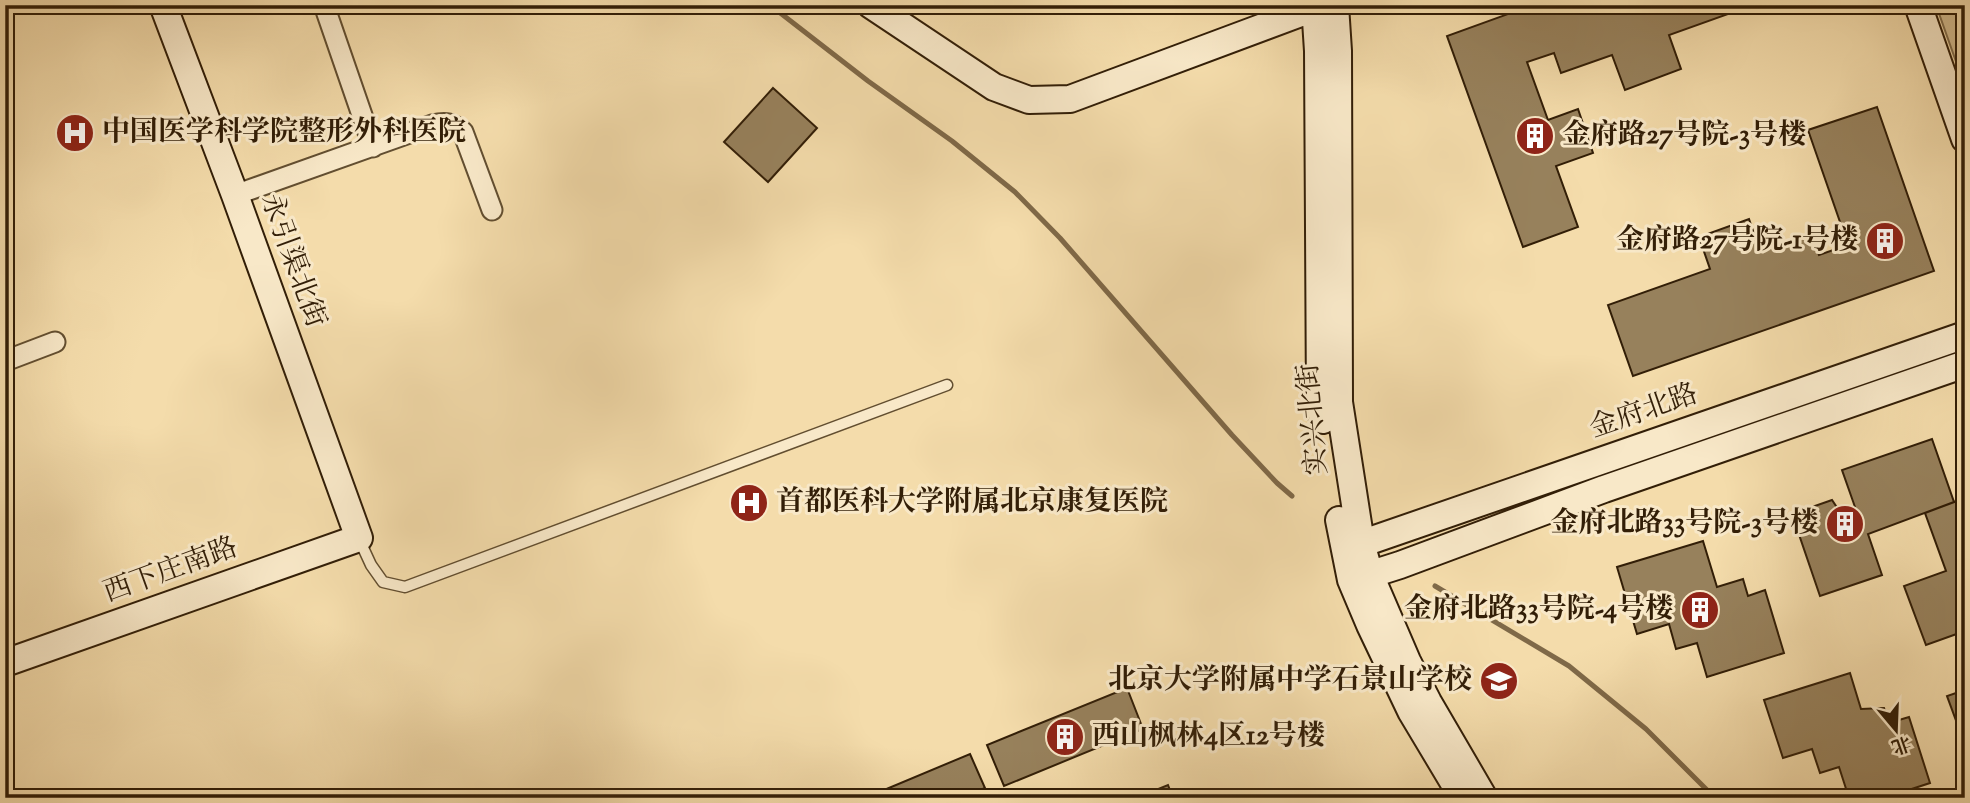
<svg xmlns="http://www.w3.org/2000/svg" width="1970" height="803" viewBox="0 0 1970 803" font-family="'Sorts Mill Goudy','Noto Serif SC',serif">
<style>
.green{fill:#d3bc8f;stroke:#826d4b;stroke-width:2}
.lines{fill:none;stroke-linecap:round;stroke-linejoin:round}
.stream{stroke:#7f6948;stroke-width:5}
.building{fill:#97815c;stroke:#321e07;stroke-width:2}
.lane-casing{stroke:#624e30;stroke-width:13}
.street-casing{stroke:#624e30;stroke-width:23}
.secondary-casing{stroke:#321e07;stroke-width:30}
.lane{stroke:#f8e8c8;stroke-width:10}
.street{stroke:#f8e8c8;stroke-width:19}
.secondary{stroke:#f8e8c8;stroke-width:26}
.labels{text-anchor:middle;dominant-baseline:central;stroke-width:6;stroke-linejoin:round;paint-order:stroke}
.poi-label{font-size:28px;font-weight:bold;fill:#321e07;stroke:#f8e8c8;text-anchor:start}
.street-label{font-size:28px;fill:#321e07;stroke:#f8e8c8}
</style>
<rect width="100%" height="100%" fill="#f4dcab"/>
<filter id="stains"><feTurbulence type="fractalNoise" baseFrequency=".00286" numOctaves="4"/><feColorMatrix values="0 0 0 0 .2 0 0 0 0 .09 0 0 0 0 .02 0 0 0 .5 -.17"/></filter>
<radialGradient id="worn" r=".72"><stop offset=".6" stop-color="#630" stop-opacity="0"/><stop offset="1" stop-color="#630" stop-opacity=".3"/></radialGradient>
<path class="green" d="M 1936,5 L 1965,5 L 1965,87 Z"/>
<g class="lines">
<path class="stream" d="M 770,5 L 868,81 L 952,141 L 1015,192 L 1060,238 L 1232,435 L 1277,483 L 1292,496
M 1435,586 L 1569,666 L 1646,729 L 1715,798"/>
</g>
<path class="building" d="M 1533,5 L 1728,5 L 1731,13 L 1669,35 L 1681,69 L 1625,90 L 1612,55 L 1561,73 L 1554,53 L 1527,62 L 1548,120 L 1578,109 L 1593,153 L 1556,166 L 1578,227 L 1523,247 L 1447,36 Z
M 773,88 L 817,128 L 768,182 L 724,142 Z
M 1877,107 L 1934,271 L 1633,376 L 1608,305 L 1710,269 L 1699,237 L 1749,219 L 1760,251 L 1811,233 L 1819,255 L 1848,245 L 1808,130 Z
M 1932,439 L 1954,502 L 1868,534 L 1882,575 L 1820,596 L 1792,514 L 1832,500 L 1840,512 L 1855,507 L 1842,470 Z
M 1965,498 L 1965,631 L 1926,645 L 1904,586 L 1946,571 L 1925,513 Z
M 1703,541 L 1717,587 L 1743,579 L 1748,596 L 1765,590 L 1784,653 L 1707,677 L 1697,643 L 1676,649 L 1669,624 L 1637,634 L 1617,567 Z
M 1850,673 L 1861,709 L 1884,708 L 1889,723 L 1909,717 L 1930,783 L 1884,798 L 1849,798 L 1839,767 L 1820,773 L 1812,749 L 1783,758 L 1764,700 Z
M 1127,688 L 1143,729 L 1004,786 L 987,745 Z
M 1965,690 L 1965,745 L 1947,696 Z
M 970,754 L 985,788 L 962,798 L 865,798 Z
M 1168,785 L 1173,798 L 1136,798 Z"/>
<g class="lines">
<defs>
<path id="lane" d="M 359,539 L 371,565 L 383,582 L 405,587 L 947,385"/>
<path id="street" d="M 324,5 L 373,147
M 235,195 L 432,125 C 446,122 453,123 463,132 L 492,210
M 5,361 L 55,342"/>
<path id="secondary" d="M 871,5 L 994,87 L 1029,100 L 1070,99 L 1322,5
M 1315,5 L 1318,51 L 1320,405 L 1323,420
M 1335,5 L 1338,51 L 1339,402 L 1361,543 L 1370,575 L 1407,661 L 1428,702 L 1484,798
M 1918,5 L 1965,139
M 1339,520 L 1351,580 L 1370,625 L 1411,711 L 1463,798
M 1346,549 L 1965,335
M 1356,579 L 1400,565 L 1604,489 L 1965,364
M 5,663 L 359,538 L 235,195 L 163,5"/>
</defs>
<use href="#lane" class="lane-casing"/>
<use href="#street" class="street-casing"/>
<use href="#secondary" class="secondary-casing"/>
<use href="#lane" class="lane"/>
<use href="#street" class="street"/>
<use href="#secondary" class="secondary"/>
</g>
<defs>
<symbol id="hospital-disc" viewBox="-11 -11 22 22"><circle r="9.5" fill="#8f2418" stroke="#f8e8c8"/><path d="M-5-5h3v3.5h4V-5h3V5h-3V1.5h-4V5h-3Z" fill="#fff"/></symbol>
<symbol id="building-disc" viewBox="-11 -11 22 22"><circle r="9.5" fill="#8f2418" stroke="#f8e8c8"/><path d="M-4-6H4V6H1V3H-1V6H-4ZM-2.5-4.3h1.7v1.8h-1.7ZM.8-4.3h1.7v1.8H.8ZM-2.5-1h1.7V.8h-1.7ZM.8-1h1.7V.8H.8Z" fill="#fff"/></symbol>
<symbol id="school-disc" viewBox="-11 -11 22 22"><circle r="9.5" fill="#8f2418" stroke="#f8e8c8"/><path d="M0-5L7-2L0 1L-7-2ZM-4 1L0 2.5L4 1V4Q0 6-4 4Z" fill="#fff"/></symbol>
</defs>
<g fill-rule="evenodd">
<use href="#hospital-disc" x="53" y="111" width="44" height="44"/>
<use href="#building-disc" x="1513" y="114" width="44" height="44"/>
<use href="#building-disc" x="1863" y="219" width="44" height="44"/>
<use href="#hospital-disc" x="727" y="481" width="44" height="44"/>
<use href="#building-disc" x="1823" y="502" width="44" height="44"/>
<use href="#building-disc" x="1678" y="588" width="44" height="44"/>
<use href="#school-disc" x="1477" y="659" width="44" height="44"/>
<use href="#building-disc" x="1043" y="715" width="44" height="44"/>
</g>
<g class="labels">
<g class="poi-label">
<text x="102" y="133">中国医学科学院整形外科医院</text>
<text x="1562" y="136">金府路27号院-3号楼</text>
<text x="1858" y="241" text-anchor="end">金府路27号院-1号楼</text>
<text x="776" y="503">首都医科大学附属北京康复医院</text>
<text x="1818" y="524" text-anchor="end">金府北路33号院-3号楼</text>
<text x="1673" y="610" text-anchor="end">金府北路33号院-4号楼</text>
<text x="1472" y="681" text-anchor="end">北京大学附属中学石景山学校</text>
<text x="1092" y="737">西山枫林4区12号楼</text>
</g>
<g class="street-label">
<text transform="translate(292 261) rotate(70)">永引渠北街</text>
<text transform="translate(1644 412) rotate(-19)">金府北路</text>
<text transform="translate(1314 419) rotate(-95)">实兴北街</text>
<text transform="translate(171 571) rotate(-20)">西下庄南路</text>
</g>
</g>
<rect width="1970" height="803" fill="none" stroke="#f4dcab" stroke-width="28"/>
<rect x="7" y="7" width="1956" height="789" fill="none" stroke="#321e07" stroke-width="3.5"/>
<rect x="14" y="14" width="1942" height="775" fill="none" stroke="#321e07" stroke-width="2"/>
<g transform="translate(1896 730) rotate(161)" stroke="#f8e8c8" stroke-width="5" paint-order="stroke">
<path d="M0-5L12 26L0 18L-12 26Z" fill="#321e07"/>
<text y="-10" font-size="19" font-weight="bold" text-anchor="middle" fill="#321e07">北</text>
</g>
<rect width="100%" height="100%" filter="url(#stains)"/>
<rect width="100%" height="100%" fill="url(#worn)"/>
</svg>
